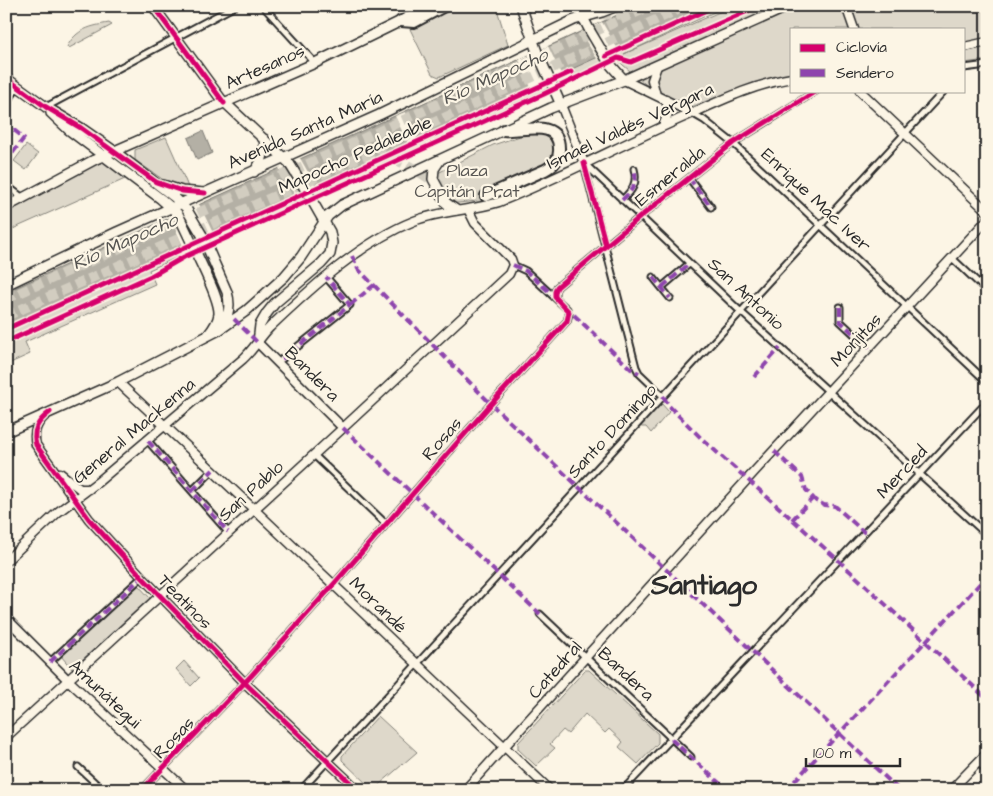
<svg xmlns="http://www.w3.org/2000/svg" width="993" height="796" viewBox="0 0 993 796" font-family="'Architects Daughter',sans-serif">
<style>
.green{fill:#ded8ca;stroke:#84827a}
.water{fill:#b4b0a5;stroke:#7d7b74}
.pier{fill:#fcf5e5}
.lines{fill:none;stroke-linecap:round;stroke-linejoin:round}
.highway-tunnel{stroke:#d2cdc0;stroke-width:10;stroke-dasharray:10 5;stroke-linecap:butt}
.street-casing{stroke:#2b2b2b;stroke-width:9}
.secondary-casing{stroke:#2b2b2b;stroke-width:11}
.primary-casing{stroke:#2b2b2b;stroke-width:12}
.highway-casing{stroke:#2b2b2b;stroke-width:14}
.street{stroke:#fcf5e5;stroke-width:5}
.secondary{stroke:#fcf5e5;stroke-width:8}
.primary{stroke:#fcf5e5;stroke-width:9}
.highway{stroke:#fcf5e5;stroke-width:10}
.primary-bridge-casing{stroke:#2b2b2b;stroke-width:12;stroke-linecap:butt}
.primary-bridge{stroke:#fcf5e5;stroke-width:9}
.quiet{stroke:#8e44ad;stroke-width:4;stroke-dasharray:8 4;stroke-linecap:butt}
.cycleway-casing{stroke:#fcf5e5;stroke-width:8}
.cycleway{stroke:#d6006c;stroke-width:5}
.labels{text-anchor:middle;dominant-baseline:central;stroke-width:4.5;stroke-linejoin:round;paint-order:stroke}
.street-label{font-size:18px;fill:#2b2b2b;stroke:#fcf5e5}
.park-label{font-size:18px;fill:#585653;stroke:#fcf5e5}
.water-label{font-size:19px;font-style:italic;fill:#545350;stroke:#fcf5e5}
.town-label{font-size:28px;font-weight:bold;fill:#2b2b2b;stroke:#fcf5e5}
</style>
<rect width="100%" height="100%" fill="#fcf5e5"/>
<filter id="ink" filterUnits="userSpaceOnUse"><feTurbulence type="fractalNoise" baseFrequency=".02" numOctaves="2"/><feDisplacementMap in="SourceGraphic" scale="10" xChannelSelector="R" yChannelSelector="G"/><feConvolveMatrix kernelMatrix="1 2 1 2 8 2 1 2 1" color-interpolation-filters="sRGB"/></filter>
<g filter="url(#ink)">
<path class="green" d="M 451,6 L 496,6 L 508,45 L 439,77 L 432,74 L 410,29 Z
M 637,6 L 727,6 L 624,54 L 733,6 L 987,6 L 987,38 L 964,43 L 964,29 L 792,29 L 792,74 C 753,81 724,94 687,109 L 645,84 L 615,58 L 149,270 L 155,284 L 25,342 L 30,354 L 6,365 L 6,293 Z
M 109,23 L 112,25 L 69,48 L 67,47 C 76,29 91,26 109,23 Z
M 987,46 L 987,60 L 964,63 L 964,50 Z
M 535,131 L 553,136 L 555,156 L 546,165 L 487,200 L 448,204 L 432,176 L 493,145 Z
M 166,137 L 186,182 L 189,190 L 172,186 L 135,160 L 135,150 Z
M 26,145 L 38,154 L 26,170 L 14,161 Z
M 99,161 L 103,161 L 125,179 L 6,232 L 6,213 Z
M 661,403 L 669,412 L 651,433 L 646,427 L 642,427 L 640,426 Z
M 138,585 L 150,598 L 72,669 L 61,656 Z
M 184,661 L 199,678 L 191,686 L 176,669 Z
M 585,670 L 589,670 L 658,734 L 658,743 L 638,764 L 619,747 L 623,742 L 609,729 L 605,733 L 585,714 L 568,734 L 563,730 L 550,744 L 555,748 L 536,766 L 518,749 L 518,743 Z
M 378,716 L 417,752 L 373,790 L 342,760 L 342,756 Z"/>
<path class="water" d="M 638,6 L 710,6 L 6,327 L 6,292 Z
M 203,131 L 212,153 L 197,160 L 188,138 Z"/>
<path class="pier" d="M 602,22 L 619,51 L 598,60 L 580,32 Z
M 548,46 L 562,76 L 532,90 L 519,60 Z
M 405,112 L 418,141 L 409,146 L 395,116 Z
M 300,158 L 317,188 L 296,197 L 279,168 Z
M 199,204 L 214,235 L 184,248 L 170,217 Z"/>
<g class="lines">
<path class="highway-tunnel" d="M 572,6 C 590,14 610,17 628,13
M 364,159 C 413,146 438,205 486,196
M 6,299 L 330,154 L 650,6
M 6,316 L 284,192 L 686,6"/>
<defs>
<path id="street" d="M 263,6 L 315,63
M 964,68 L 987,65
M 6,103 L 18,87
M 46,107 L 235,6
M 692,113 L 704,120 L 733,143 L 987,382
M 584,163 L 741,312 L 987,535
M 584,164 L 636,367 L 639,373 L 663,396
M 689,178 L 711,207
M 6,185 L 23,198
M 622,200 C 632,191 638,183 634,169
M 952,258 L 987,291
M 653,277 L 670,298
M 662,287 L 689,264
M 555,297 L 555,292 L 557,287 L 640,217 L 733,143 L 816,91
M 840,307 L 840,321 L 869,348
M 282,359 L 350,305 L 326,277
M 148,441 L 228,532
M 314,455 L 386,524
M 192,491 L 213,470
M 540,614 L 691,757
M 50,662 L 142,577
M 978,762 L 987,771
M 78,767 L 103,790
M 142,790 L 251,676 L 334,584 L 491,404 L 567,321 L 569,314 L 567,309 L 526,271 L 513,265
M 301,790 L 944,91
M 623,790 L 987,402"/>
<path id="secondary" d="M 846,6 L 854,29
M 964,47 L 987,42
M 624,80 L 692,113
M 860,91 L 987,211
M 656,95 L 652,80 L 657,66
M 561,105 L 584,163
M 663,126 L 669,111 L 666,100
M 258,343 L 343,428
M 118,382 L 259,514 L 550,790
M 46,415 C 36,424 33,432 36,445 L 89,519 L 142,577 L 245,683 L 358,790
M 60,473 L 80,489 L 89,489
M 6,561 L 58,512 L 98,482 L 243,359 C 254,349 260,337 270,327 C 311,288 361,242 414,221 C 442,210 471,211 499,202 C 564,176 626,142 691,114 C 724,99 756,84 792,78
M 6,618 L 68,680 L 186,790
M 6,737 L 343,428 L 509,274 L 513,265 L 511,259 L 475,223 L 468,209
M 6,786 L 10,790
M 465,790 L 754,472 L 987,220
M 951,790 L 987,753"/>
<path id="primary" d="M 153,6 L 221,99 L 288,162
M 521,6 L 537,52
M 577,6 L 590,31
M 609,63 L 624,80
M 6,78 L 46,107 L 81,128 L 114,151 L 174,197 L 184,206
M 553,87 L 561,105
M 51,113 L 69,130 L 161,199 L 176,212
M 440,160 L 434,169 L 433,179 L 446,203 L 456,210
M 254,172 C 262,162 266,151 264,139
M 163,185 L 182,191 L 204,193
M 6,207 L 94,160 L 315,63 L 401,21 L 426,6
M 202,235 L 227,292 C 231,305 229,316 222,327
M 195,250 C 201,265 220,299 219,314 C 218,322 213,329 208,335
M 6,285 L 117,232 L 379,115 L 574,20 L 602,12 L 617,6
M 258,343 L 260,325 L 267,313 L 275,303 L 321,264 L 330,254 L 332,243 L 330,232 L 310,197
M 6,432 L 118,382 L 219,330 L 246,311 L 284,277 L 301,257 L 328,216 L 342,205 L 551,108 L 624,80 L 789,6"/>
<path id="highway" d="M 401,21 L 414,22 L 444,6
M 486,196 L 545,170 C 554,165 560,159 559,148 C 559,118 522,132 504,130"/>
</defs>
<use href="#street" class="street-casing"/>
<use href="#secondary" class="secondary-casing"/>
<use href="#primary" class="primary-casing"/>
<use href="#highway" class="highway-casing"/>
<use href="#street" class="street"/>
<use href="#secondary" class="secondary"/>
<use href="#primary" class="primary"/>
<use href="#highway" class="highway"/>
<defs>
<path id="primary-bridge" d="M 590,31 L 609,63
M 537,52 L 553,87
M 289,163 L 310,197
M 187,210 L 202,235
M 178,214 L 195,250"/>
</defs>
<use href="#primary-bridge" class="primary-bridge-casing"/>
<use href="#primary-bridge" class="primary-bridge"/>
<path class="quiet" d="M 6,133 L 9,136 L 14,130 L 24,138 L 11,155 L 6,151
M 689,178 L 711,207
M 622,200 C 632,191 638,183 634,169
M 352,256 L 358,269 L 491,404 L 899,790
M 513,265 L 526,271 L 555,297
M 653,277 L 670,298
M 662,287 L 689,264
M 350,305 L 374,285
M 840,307 L 840,321 L 869,348
M 574,315 L 631,369 L 639,373
M 234,319 L 258,343
M 282,359 L 350,305 L 326,277
M 754,377 L 780,348
M 663,396 L 669,406 L 702,439 L 838,560 L 987,699
M 343,428 L 540,614
M 148,441 L 228,532
M 774,451 L 802,477 L 806,490 L 816,501 L 824,505 L 835,506 L 865,533
M 192,491 L 213,470
M 792,520 L 813,498
M 50,662 L 142,577
M 671,739 L 727,790
M 786,790 L 987,576"/>
<defs>
<path id="cycleway" d="M 153,6 L 224,103
M 606,56 L 715,6
M 6,78 L 46,107 L 81,128 L 156,182 L 182,191 L 205,193
M 584,163 L 606,246
M 6,329 L 571,72
M 6,342 L 151,276 L 184,257 L 544,94 L 618,58 L 631,62 L 759,6
M 50,412 C 38,421 32,430 36,445 L 89,519 L 142,577 L 245,683 L 358,790
M 142,790 L 251,676 L 334,584 L 491,404 L 567,321 L 569,312 L 555,297 L 555,292 L 557,287 L 640,217 L 733,143 L 816,91"/>
</defs>
<use href="#cycleway" class="cycleway-casing"/>
<use href="#cycleway" class="cycleway"/>
</g>
</g>
<g class="labels">
<g class="street-label">
<text transform="translate(265 67) rotate(-24)">Artesanos</text>
<text transform="translate(630 126) rotate(-25)">Ismael Valdés Vergara</text>
<text transform="translate(305 130) rotate(-24)">Avenida Santa María</text>
<text transform="translate(355 155) rotate(-24)">Mapocho Pedaleable</text>
<text transform="translate(670 176) rotate(-39)">Esmeralda</text>
<text transform="translate(816 200) rotate(43)">Enrique Mac Iver</text>
<text transform="translate(746 294) rotate(43)">San Antonio</text>
<text transform="translate(856 340) rotate(-47)">Monjitas</text>
<text transform="translate(312 374) rotate(45)">Bandera</text>
<text transform="translate(134 431) rotate(-40)">General Mackenna</text>
<text transform="translate(612 431) rotate(-47)">Santo Domingo</text>
<text transform="translate(442 439) rotate(-49)">Rosas</text>
<text transform="translate(902 472) rotate(-47)">Merced</text>
<text transform="translate(251 491) rotate(-42)">San Pablo</text>
<text transform="translate(185 602) rotate(46)">Teatinos</text>
<text transform="translate(378 605) rotate(44)">Morandé</text>
<text transform="translate(555 670) rotate(-48)">Catedral</text>
<text transform="translate(626 674) rotate(43)">Bandera</text>
<text transform="translate(105 694) rotate(43)">Amunátegui</text>
<text transform="translate(174 738) rotate(-46)">Rosas</text>
</g>
<g class="park-label">
<text x="467" y="170">Plaza<tspan x="467" dy="21">Capitán Prat</tspan></text>
</g>
<g class="water-label">
<text transform="translate(495 77) rotate(-24)">Río Mapocho</text>
<text transform="translate(125 242) rotate(-24)">Río Mapocho</text>
</g>
<g class="town-label">
<text x="704" y="585">Santiago</text>
</g>
</g>
<rect width="993" height="796" fill="none" stroke="#fcf5e5" stroke-width="25"/>
<rect x="12" y="12" width="968" height="771" fill="none" stroke="#2b2b2b" stroke-width="2" filter="url(#ink)"/>
<rect x="790" y="28" width="175" height="65" fill="#fcf5e5" stroke="#a8a49b"/>
<rect x="800" y="44" width="25" height="8" fill="#d6006c" stroke="#a8a49b"/>
<text x="836" y="52" font-size="15" fill="#2b2b2b">Ciclovía</text>
<rect x="800" y="69" width="25" height="8" fill="#8e44ad" stroke="#a8a49b"/>
<text x="836" y="78" font-size="15" fill="#2b2b2b">Sendero</text>
<path d="M806 758v8h94v-8" fill="none" stroke="#2b2b2b" stroke-width="2.5"/>
<text x="813" y="758" font-size="15" fill="#2b2b2b" stroke="#fcf5e5" stroke-width="4" paint-order="stroke">100 m</text>
</svg>
